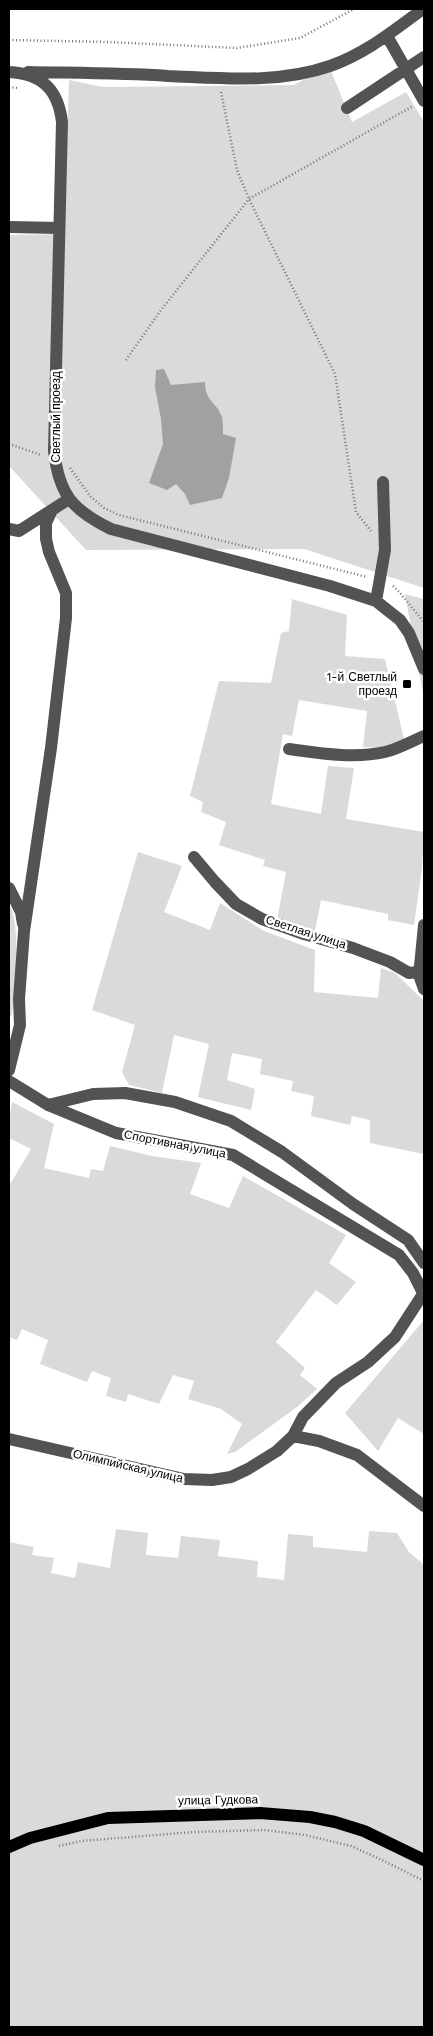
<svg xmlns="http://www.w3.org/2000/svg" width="433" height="2036" viewBox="0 0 433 2036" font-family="'Work Sans',sans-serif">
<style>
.green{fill:#dadada}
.water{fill:#a1a1a1}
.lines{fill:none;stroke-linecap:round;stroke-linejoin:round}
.major-casing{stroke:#dbdbdb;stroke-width:14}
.path{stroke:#757575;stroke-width:2.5;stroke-dasharray:1 2.5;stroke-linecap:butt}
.minor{stroke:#535353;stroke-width:12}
.major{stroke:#000;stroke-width:12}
.poi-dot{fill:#000;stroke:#fff;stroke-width:2}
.labels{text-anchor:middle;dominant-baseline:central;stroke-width:5;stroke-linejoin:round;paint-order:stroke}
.street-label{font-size:12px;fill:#000;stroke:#fff}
.poi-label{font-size:12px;fill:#000;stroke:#fff;text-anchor:end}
</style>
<rect width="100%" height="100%" fill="#fff"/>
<path class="green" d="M 329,66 L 352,122 L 406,92 L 424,122 L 424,588 L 304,549 L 86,550 L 9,466 L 9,235 L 64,234 L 69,80 L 103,87 L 294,85 Z
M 405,594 L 424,599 L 424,698 Z
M 292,599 L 347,615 L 345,656 L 385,659 L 404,739 L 385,748 L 363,747 L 367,711 L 299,700 L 292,736 L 283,734 L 271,804 L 321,814 L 328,766 L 354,768 L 346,819 L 424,832 L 422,868 L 414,925 L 388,920 L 388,914 L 321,900 L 315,931 L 277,920 L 286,872 L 263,866 L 265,860 L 219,845 L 226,822 L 201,812 L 203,802 L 190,796 L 219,681 L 271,683 L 281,633 L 289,631 Z
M 138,852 L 182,866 L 164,912 L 210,930 L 220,903 L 264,931 L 315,950 L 314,992 L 378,998 L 381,968 L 395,973 L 424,1001 L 424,1154 L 370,1143 L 370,1120 L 352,1116 L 350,1125 L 311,1116 L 314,1096 L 291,1091 L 293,1081 L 260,1074 L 262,1059 L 232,1053 L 227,1080 L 255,1089 L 251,1110 L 198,1097 L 209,1044 L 174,1035 L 162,1093 L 129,1085 L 122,1072 L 135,1025 L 92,1010 Z
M 9,904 C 22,925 14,988 12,1015 L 9,1016 Z
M 12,1102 L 54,1124 L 44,1168 L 89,1178 L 91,1169 L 103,1171 L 110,1146 L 152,1156 L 201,1163 L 190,1194 L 229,1208 L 243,1176 L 346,1235 L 329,1263 L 356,1282 L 337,1305 L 316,1290 L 276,1342 L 305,1368 L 300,1375 L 317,1389 L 297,1407 L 235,1452 L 227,1454 L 242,1424 L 221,1409 L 188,1399 L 194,1381 L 173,1375 L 159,1404 L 128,1394 L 126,1402 L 106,1396 L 111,1378 L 92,1371 L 87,1382 L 40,1364 L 48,1340 L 22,1329 L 17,1340 L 9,1337 L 9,1186 L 31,1149 L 9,1138 L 9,1120 Z
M 424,1320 L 424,1434 L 398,1418 L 378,1451 L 345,1413 Z
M 116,1529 L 148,1533 L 146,1555 L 178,1558 L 181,1536 L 220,1540 L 218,1556 L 258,1561 L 257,1577 L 284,1580 L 288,1534 L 313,1536 L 313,1547 L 367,1552 L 369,1531 L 397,1533 L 409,1552 L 424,1565 L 424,2027 L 9,2027 L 9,1542 L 34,1547 L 32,1555 L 54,1558 L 51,1573 L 75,1578 L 78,1562 L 110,1568 Z"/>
<path class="water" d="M 164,369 L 171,385 L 205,382 C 205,402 216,401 222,417 C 223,422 223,428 223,434 L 236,438 L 229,478 L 222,498 L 190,505 L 185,494 L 176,484 L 167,490 L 149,483 L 163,444 L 161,419 L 155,387 L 156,370 Z"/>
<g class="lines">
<defs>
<path id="major" d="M 9,1847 L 30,1838 L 108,1818 L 260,1813 L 310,1817 L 335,1822 L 364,1831 L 424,1860"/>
</defs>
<use href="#major" class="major-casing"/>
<path class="path" d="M 9,40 L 108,42 L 237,48 L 300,38 L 354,9
M 9,87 L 17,88
M 221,92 L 237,170 L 249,199 L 335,374 L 356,512 L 371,531
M 126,360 L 161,310 L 249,199 L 413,106
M 9,444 L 41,455
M 70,468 L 90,496 L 104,508 L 119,515 L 367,577
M 393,586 L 400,593 L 424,622
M 59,1846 L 81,1841 L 194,1832 L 264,1830 L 305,1835 L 351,1846 L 384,1861 L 424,1881"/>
<path class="minor" d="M 387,36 L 424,101
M 9,72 C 42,74 58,89 62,122 L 54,451 C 59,494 72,510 111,529 L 330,586 L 376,601 L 400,620 L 409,633 L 424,669
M 28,72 C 75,73 122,73 168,76 C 222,78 278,84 330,66 C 365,54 393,31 423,9
M 347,108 L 424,57
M 9,227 L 59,228
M 9,529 L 19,531 L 69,499
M 376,601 L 385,550 L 383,482
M 289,749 C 319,753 354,759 385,752 C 398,749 412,741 424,736
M 194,857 L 215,882 L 236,904 L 262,919 L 304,934 L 353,948 L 390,962 L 409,973 L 418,972 L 424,989
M 9,888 L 21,912 L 23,924
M 418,972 L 420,966 L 424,925
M 9,1070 L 20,1025 L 19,999 L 24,931 L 51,748 L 66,618 L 66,593 L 49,552 L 46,539 L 46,523 L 52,510
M 9,1081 L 48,1105 L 116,1133 L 233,1155 L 399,1255 L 413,1273 L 424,1295
M 48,1105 L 93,1094 L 125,1093 L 175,1102 L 231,1121 L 282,1152 L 353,1204 L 408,1240 L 424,1263
M 293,1436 L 319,1441 L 357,1455 L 424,1506
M 9,1439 L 184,1479 L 212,1480 L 231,1477 L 248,1469 L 277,1451 L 293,1436 L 303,1417 L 336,1383 L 368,1362 L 395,1337 L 423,1294"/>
<use href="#major" class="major"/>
</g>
<rect class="poi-dot" x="402" y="679" width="10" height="10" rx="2.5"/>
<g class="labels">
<g class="street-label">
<text transform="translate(56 417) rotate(-90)">Светлый проезд</text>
<text transform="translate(306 932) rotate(18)">Светлая улица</text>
<text transform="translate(175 1144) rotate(11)">Спортивная улица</text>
<text transform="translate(128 1466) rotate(13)">Олимпийская улица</text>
<text transform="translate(218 1800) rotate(-1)">улица Гудкова</text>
</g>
<g class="poi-label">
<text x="397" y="677">1-й Светлый<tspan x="397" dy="14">проезд</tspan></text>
</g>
</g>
<rect width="433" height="2036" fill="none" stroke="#000000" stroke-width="20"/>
</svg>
